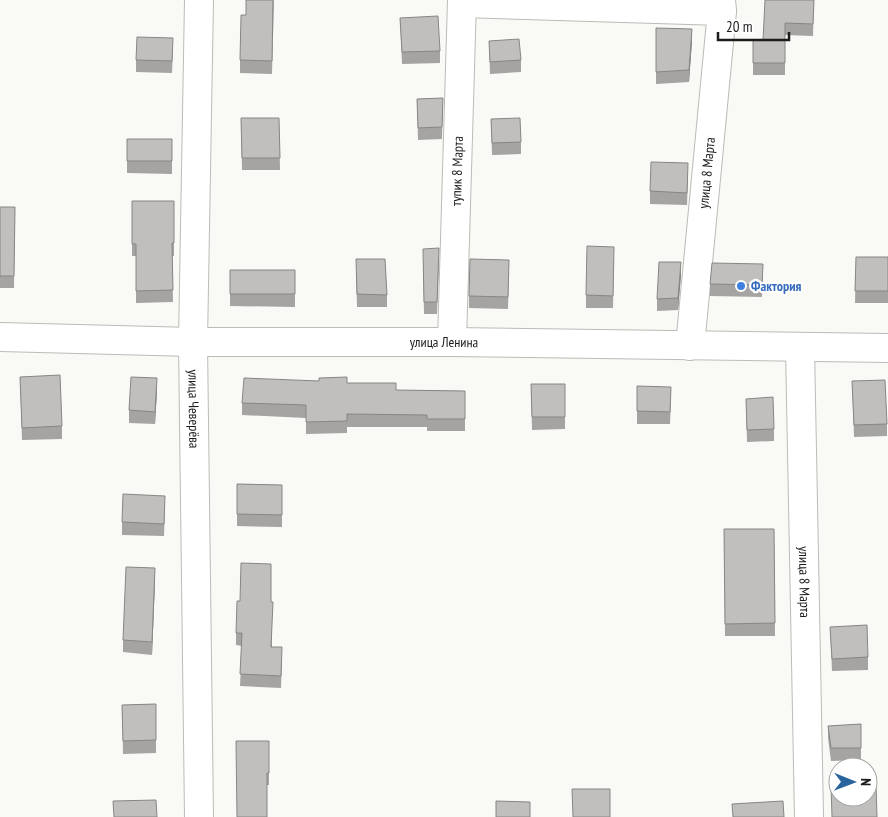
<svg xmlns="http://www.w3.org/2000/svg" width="888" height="817" viewBox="0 0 888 817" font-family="'PT Sans Narrow',sans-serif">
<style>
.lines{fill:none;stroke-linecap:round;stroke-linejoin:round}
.minor-casing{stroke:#bcbbb8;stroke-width:30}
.minor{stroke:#fff;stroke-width:28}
.wall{fill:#a6a4a3}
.shaded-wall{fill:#878684}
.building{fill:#c1bfbd;stroke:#878684}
.shop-dot{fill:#3f7fe0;stroke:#fff;stroke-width:2}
.labels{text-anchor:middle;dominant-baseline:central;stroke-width:4.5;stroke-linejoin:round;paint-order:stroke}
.street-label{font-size:14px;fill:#1c1c1b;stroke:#fff}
.shop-label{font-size:14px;font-weight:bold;fill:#366cbe;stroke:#fff;text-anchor:start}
</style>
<rect width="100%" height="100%" fill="#f9f9f5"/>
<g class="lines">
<defs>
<g id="minor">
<path id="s1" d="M 199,0 L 193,342 L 199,817"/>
<path d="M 462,3 L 722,11"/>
<path id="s2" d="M 0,337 L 193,342 L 452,342 L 888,348"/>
<path id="s3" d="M 452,342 L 462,0"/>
<path id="s4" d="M 690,346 L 722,11 L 721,0"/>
<path id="s5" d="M 800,347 L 809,817"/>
</g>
</defs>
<use href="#minor" class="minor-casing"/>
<use href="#minor" class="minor"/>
</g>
<path class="wall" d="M 274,0 L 272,74 L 240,73 L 240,60 Z
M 814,0 L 813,36 L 785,35 L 785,75 L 753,75 L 753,40 L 763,40 Z
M 400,18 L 440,51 L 440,63 L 402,64 Z
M 656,28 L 692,41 L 689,82 L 656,84 Z
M 489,41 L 521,60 L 521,72 L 490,74 Z
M 173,51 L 172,73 L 136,72 L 136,60 Z
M 443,98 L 442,139 L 418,140 L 417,99 Z
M 241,118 L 279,118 L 280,170 L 242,170 Z
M 491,119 L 521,142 L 521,154 L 492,155 Z
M 127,139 L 172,139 L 172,174 L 127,173 Z
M 688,176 L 687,205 L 650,204 L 650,191 Z
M 132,201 L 174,201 L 174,256 L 172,256 L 173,302 L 136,303 L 136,256 L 132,256 Z
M 0,207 L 15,207 L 14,288 L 0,288 Z
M 856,257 L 888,257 L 888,303 L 855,303 Z
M 614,259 L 613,308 L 586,308 L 586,295 Z
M 439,260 L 437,314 L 424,314 L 423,262 Z
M 230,270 L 295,270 L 295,307 L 230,306 Z
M 356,272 L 387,295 L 387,307 L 357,307 Z
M 509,272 L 508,309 L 469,308 L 469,296 Z
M 681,275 L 678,310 L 657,311 L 657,299 Z
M 763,276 L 762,297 L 710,296 L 710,284 Z
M 20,377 L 62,426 L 62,439 L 22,440 Z
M 852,381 L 887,424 L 887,436 L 854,437 Z
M 347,383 L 396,390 L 465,391 L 465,431 L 427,431 L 427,427 L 347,427 L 347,433 L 306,434 L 306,418 L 242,415 L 242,403 Z
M 531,384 L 565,384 L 565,429 L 532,430 Z
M 157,390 L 155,424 L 129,423 L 129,410 Z
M 671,399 L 670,424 L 637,424 L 637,411 Z
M 746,399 L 774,429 L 774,441 L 747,442 Z
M 237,484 L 282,485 L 282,527 L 237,526 Z
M 165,508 L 164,536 L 122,535 L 122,522 Z
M 724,529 L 774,529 L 775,636 L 725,636 Z
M 155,580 L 152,655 L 123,652 L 123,640 Z
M 271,602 L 272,647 L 282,660 L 281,688 L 240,686 L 242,646 L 236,645 L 236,633 Z
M 830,627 L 868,657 L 868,670 L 832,671 Z
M 156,704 L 156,753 L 123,754 L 122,705 Z
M 861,724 L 861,760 L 831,761 L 828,738 L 828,726 Z
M 269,741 L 269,785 L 267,785 L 237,817 Z"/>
<path class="shaded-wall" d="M 692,29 L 692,41 L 689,82 L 689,70 Z
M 681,262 L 681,275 L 678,310 L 678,298 Z
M 157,378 L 157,390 L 155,424 L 155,412 Z
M 155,568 L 155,580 L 152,655 L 152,642 Z"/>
<path class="building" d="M 246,0 L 273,0 L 272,61 L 240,60 L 241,15 L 246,15 Z
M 765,0 L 814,0 L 813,24 L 785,23 L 785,63 L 753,63 L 753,40 L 763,40 Z
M 438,16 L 440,51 L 402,52 L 400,18 Z
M 656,28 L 692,29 L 689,70 L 656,72 Z
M 137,37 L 173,38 L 172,61 L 136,60 Z
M 519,39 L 521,60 L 490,62 L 489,41 Z
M 443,98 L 442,127 L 418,128 L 417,99 Z
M 241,118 L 279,118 L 280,158 L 242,158 Z
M 520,118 L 521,142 L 492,143 L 491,119 Z
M 127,139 L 172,139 L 172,161 L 127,161 Z
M 651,162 L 688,163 L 687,193 L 650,191 Z
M 132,201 L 174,201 L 174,243 L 172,243 L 173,290 L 136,291 L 136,244 L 132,244 Z
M 0,207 L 15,207 L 14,276 L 0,276 Z
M 587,246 L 614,247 L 613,296 L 586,295 Z
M 439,248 L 437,302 L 424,302 L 423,249 Z
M 856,257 L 888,257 L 888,291 L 855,291 Z
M 356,259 L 385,259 L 387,295 L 357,294 Z
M 470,259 L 509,260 L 508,297 L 469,296 Z
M 659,262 L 681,262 L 678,298 L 657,299 Z
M 712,263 L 763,264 L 762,285 L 710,284 Z
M 230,270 L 295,270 L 295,294 L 230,294 Z
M 60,375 L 62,426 L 22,428 L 20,377 Z
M 131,377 L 157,378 L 155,412 L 129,410 Z
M 347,377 L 347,383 L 396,383 L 396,390 L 465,391 L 465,419 L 427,419 L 427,415 L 347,414 L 347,421 L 306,422 L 306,405 L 242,403 L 244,378 L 319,381 L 319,378 Z
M 885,380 L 887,424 L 854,425 L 852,381 Z
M 531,384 L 565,384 L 565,417 L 532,417 Z
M 637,386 L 671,387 L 670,412 L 637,411 Z
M 773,397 L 774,429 L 747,430 L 746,399 Z
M 237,484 L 282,485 L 282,515 L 237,514 Z
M 123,494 L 165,496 L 164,524 L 122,522 Z
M 724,529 L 774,529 L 775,623 L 725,624 Z
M 241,563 L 271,564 L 271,602 L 273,602 L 271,647 L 282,647 L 281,676 L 240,674 L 242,633 L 236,633 L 237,601 L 240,601 Z
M 126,567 L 155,568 L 152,642 L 123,640 Z
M 867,625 L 868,657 L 832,659 L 830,627 Z
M 156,704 L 156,740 L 123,741 L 122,705 Z
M 861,724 L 861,748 L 831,748 L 828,726 Z
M 236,741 L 269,741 L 269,773 L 267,773 L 267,817 L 237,817 Z
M 868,785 L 876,785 L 877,817 L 832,817 L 831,786 L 838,786 L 838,797 L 868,797 Z
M 572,789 L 610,789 L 610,817 L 573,817 Z
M 156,800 L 157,817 L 114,817 L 113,801 Z
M 496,801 L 530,802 L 530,817 L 496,817 Z
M 783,801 L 784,817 L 733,817 L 732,804 Z"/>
<circle class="shop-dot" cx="741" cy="286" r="5"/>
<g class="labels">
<g class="street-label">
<text stroke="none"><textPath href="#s3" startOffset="171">тупик 8 Марта</textPath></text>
<text stroke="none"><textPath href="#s4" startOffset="174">улица 8 Марта</textPath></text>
<text stroke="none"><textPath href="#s2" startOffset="444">улица Ленина</textPath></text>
<text stroke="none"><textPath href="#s1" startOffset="409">улица Чеверёва</textPath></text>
<text stroke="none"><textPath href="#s5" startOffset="235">улица 8 Марта</textPath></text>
</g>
<g class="shop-label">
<text x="751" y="286">Фактория</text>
</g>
</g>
<g transform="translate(853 782) rotate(91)"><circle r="24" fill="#ffffff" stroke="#a4a4a4"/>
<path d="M0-4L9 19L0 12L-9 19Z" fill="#2a649c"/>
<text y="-8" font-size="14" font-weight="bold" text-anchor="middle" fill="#1c1c1b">N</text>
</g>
<path d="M718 32v8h71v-8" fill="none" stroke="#1c1c1b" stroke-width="2.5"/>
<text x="726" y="32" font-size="15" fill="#1c1c1b" stroke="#ffffff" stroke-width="4" paint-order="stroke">20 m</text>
</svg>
